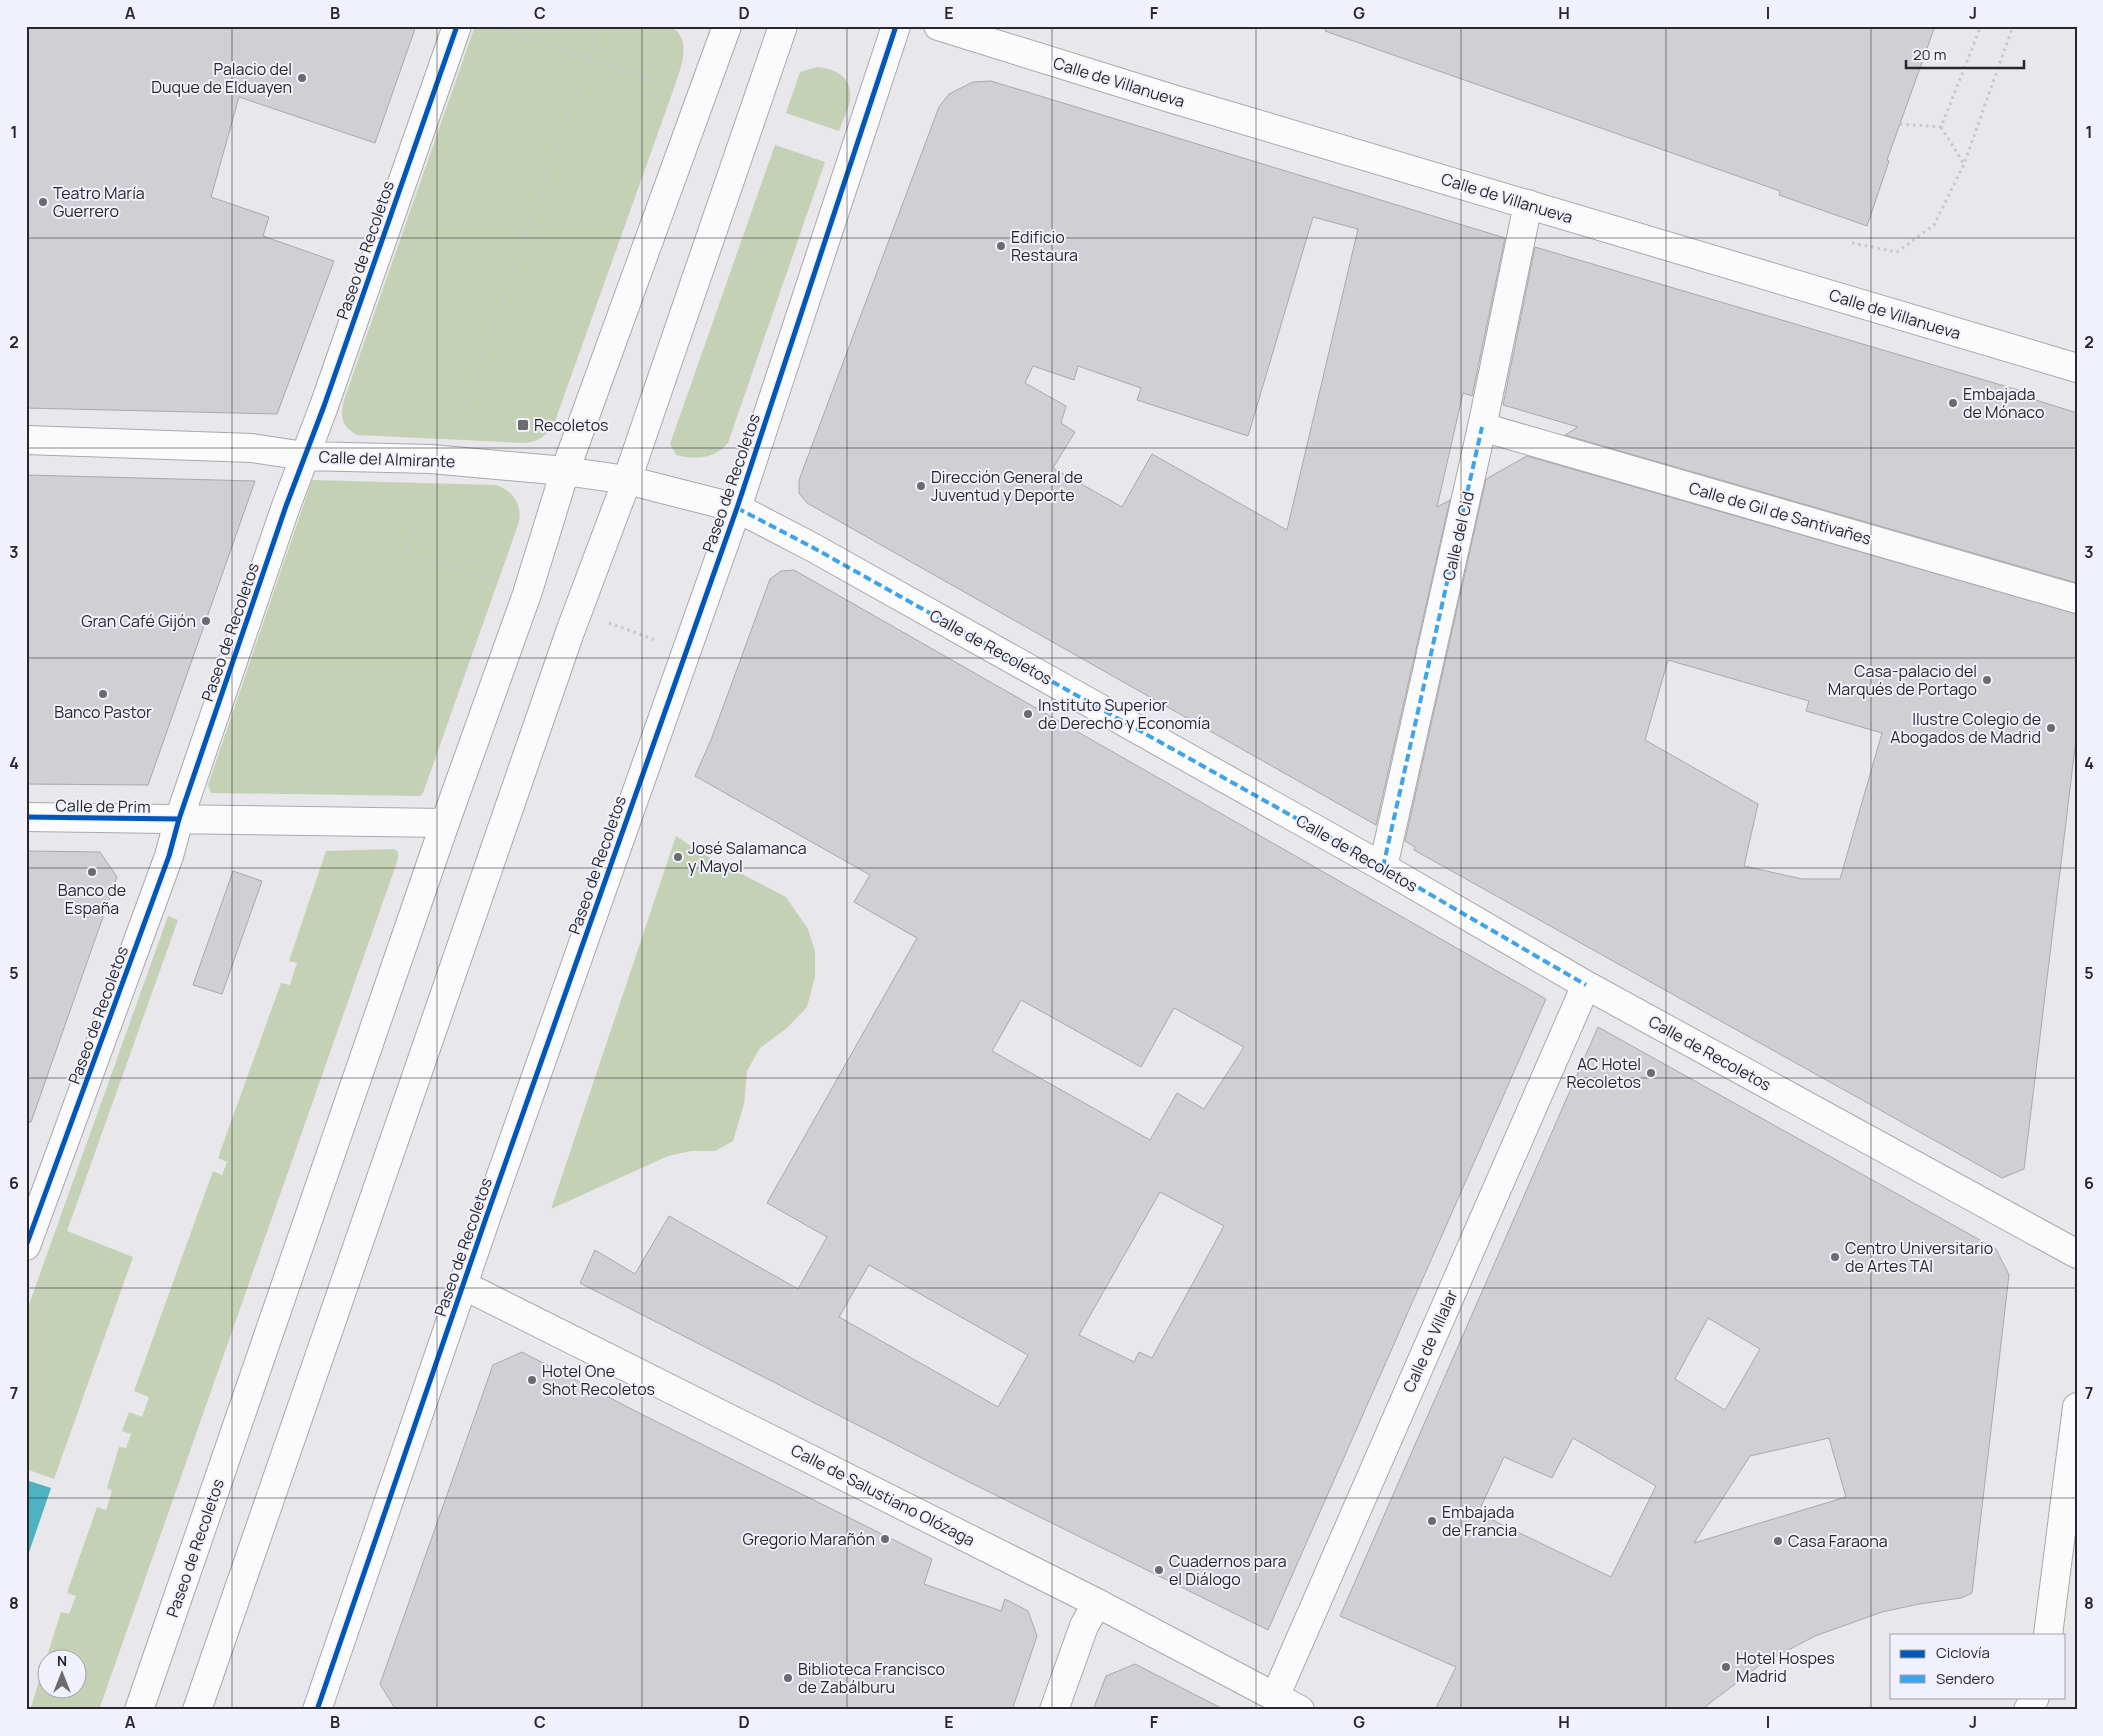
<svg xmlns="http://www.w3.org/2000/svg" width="2103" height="1736" viewBox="0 0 2103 1736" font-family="Manrope,sans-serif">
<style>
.green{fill:#c5d1b5;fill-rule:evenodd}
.water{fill:#4db2c1}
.building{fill:#d0d0d4;stroke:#a9a9ad;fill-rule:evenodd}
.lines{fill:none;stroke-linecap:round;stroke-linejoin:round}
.minor-casing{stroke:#a9a8ad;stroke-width:30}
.major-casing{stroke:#a9a8ad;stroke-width:30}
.highway-casing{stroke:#a9a8ad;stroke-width:30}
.path{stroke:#c8c8c9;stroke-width:3;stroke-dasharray:2.5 4;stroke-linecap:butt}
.minor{stroke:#fbfbfc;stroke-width:28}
.major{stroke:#fbfbfc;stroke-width:28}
.highway{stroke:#fbfbfc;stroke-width:28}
.quiet{stroke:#3ea3eb;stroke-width:4;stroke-dasharray:8 4;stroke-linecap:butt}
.cycleway-casing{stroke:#f1f1fd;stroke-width:8}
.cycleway{stroke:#0057b8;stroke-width:5}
.grid{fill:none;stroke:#28282c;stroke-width:1;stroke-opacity:0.55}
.poi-dot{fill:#6b6b6f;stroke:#f1f1fd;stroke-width:2}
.labels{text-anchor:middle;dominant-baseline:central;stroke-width:4;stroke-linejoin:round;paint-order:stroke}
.poi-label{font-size:16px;fill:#28282c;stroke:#f1f1fd;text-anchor:start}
.street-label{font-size:16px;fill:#28282c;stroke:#f1f1fd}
.neatline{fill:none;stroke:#28282c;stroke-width:2}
.grid-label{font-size:16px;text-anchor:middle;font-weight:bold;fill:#28282c}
</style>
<rect width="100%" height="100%" fill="#e7e7ec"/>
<path class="green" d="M 475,26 L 670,26 C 694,39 680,69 674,88 L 554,424 C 546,436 540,441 525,443 L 357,435 C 341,426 340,417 344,400 Z
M 817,67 C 836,69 853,77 850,100 C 849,110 842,121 839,131 L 786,113 L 800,72 Z
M 775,145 L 825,162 L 728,443 C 715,459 695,460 676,455 L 670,444 Z
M 312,480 L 496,485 C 513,491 522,503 519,522 L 423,793 L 420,796 L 211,793 L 208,785 Z
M 676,836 L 703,854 L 786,897 L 808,929 L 815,951 L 815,977 L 807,1007 L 787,1028 L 760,1048 L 747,1071 L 744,1104 L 733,1141 L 715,1151 L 691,1151 L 668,1156 L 551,1209 Z
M 394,849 L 398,852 L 398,859 L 99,1710 L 30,1710 L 61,1612 L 69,1614 L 76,1596 L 67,1593 L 97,1507 L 106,1510 L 112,1491 L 107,1488 L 119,1447 L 126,1448 L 131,1434 L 122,1431 L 129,1412 L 142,1417 L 149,1397 L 134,1391 L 213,1171 L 222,1175 L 227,1162 L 218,1158 L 281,983 L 290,985 L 297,963 L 289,961 L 326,851 ZM 78,1658 L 78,1688 L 48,1688 L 48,1658 Z
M 168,916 L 178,920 L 67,1231 L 133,1257 L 54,1479 L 26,1469 L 26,1313 Z"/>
<path class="water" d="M 26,1480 L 51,1488 L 26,1561 Z"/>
<path class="building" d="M 26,26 L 416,26 L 375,143 L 239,97 L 211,197 L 269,217 L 263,236 L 334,261 L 277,414 L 26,408 Z
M 1326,26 L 1935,26 L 1887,160 L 1889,161 L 1867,226 L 1779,195 L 1780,191 L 1325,31 Z
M 991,81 L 1505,238 L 1472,396 L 1463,393 L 1437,507 L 1450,500 L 1376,825 L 807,503 L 799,493 L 799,480 L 939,107 L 949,94 L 973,82 ZM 1313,217 L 1358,229 L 1287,530 L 1152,454 L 1122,507 L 1053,468 L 1075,432 L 1061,423 L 1066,406 L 1025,383 L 1033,366 L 1074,380 L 1078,366 L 1141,388 L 1137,400 L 1248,436 Z
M 1535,247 L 2018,390 L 2017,394 L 2077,413 L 2077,583 L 1565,435 L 1578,427 L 1503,405 Z
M 1527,456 L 2077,614 L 2077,731 L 2024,1169 L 2002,1178 L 1414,850 L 1415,847 L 1405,841 L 1486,479 ZM 1668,660 L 1809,701 L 1806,711 L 1882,733 L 1840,879 L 1802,879 L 1744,866 L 1758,804 L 1645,740 Z
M 26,475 L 255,481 L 148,785 L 26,784 Z
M 794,570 L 1546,999 L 1268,1630 L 965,1480 L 580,1283 L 595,1250 L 635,1274 L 669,1216 L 798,1289 L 827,1237 L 767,1203 L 917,938 L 854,902 L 870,875 L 695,776 L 711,740 L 770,579 L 781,571 ZM 1021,1000 L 1141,1067 L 1174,1008 L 1244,1047 L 1204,1109 L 1177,1093 L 1150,1140 L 992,1051 ZM 1160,1192 L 1224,1226 L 1152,1358 L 1139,1352 L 1134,1362 L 1079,1335 ZM 869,1265 L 1028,1355 L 998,1407 L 839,1317 Z
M 26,851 L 100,852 L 117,877 L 31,1122 L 26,1122 Z
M 233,871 L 262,881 L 222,994 L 193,985 Z
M 1598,1027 L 1996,1249 L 2009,1275 L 1972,1593 L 1961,1598 L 1919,1604 L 1882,1612 L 1815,1636 L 1760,1665 L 1701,1710 L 1435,1710 L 1456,1667 L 1340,1616 ZM 1708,1318 L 1760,1349 L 1725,1410 L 1675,1379 ZM 1573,1438 L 1656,1486 L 1611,1577 L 1478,1513 L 1504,1457 L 1552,1478 ZM 1829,1438 L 1846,1497 L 1694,1543 L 1750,1456 Z
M 522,1352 L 641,1414 L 932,1559 L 924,1584 L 1001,1611 L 1005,1599 L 1028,1611 L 1037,1636 L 1012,1710 L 396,1710 L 380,1684 L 493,1365 Z
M 1135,1664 L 1225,1710 L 1093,1710 L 1106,1676 Z"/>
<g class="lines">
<defs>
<path id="minor" d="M 938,26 L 1173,99 L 2077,368
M 1482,427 L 2077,599
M 26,440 L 252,448 L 304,456 L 431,459 L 565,471 L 627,480 L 737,508 L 812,547 L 1383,867 L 1586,985 L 2077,1254
M 26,817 L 445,823
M 1383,867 L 1482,427 L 1528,204
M 26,1246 L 169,856 L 179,819 L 286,506 L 324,406 L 457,26
M 463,1285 L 1097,1603 L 1300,1710
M 1275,1697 L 1586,985
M 317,1710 L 487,1215 L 737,508 L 896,26
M 1054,1710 L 1084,1626 L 1097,1603"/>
<path id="major" d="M 2048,1635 L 2077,1407
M 2028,1710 L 2035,1697"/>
<path id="highway" d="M 139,1710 L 445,823 L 527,594 L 565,471 L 727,26
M 197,1710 L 570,632 L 627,480 L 783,26"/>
</defs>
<use href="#minor" class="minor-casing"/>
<use href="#major" class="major-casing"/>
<use href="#highway" class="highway-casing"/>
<path class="path" d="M 493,26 L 668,86
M 1900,124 L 1941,127 L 1981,26
M 1941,127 L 1964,164
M 1852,243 L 1897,252 L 1934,225 L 1964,164 L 2013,26
M 459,427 L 600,26
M 433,493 L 406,552 L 495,583
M 609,623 L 655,640"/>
<use href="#minor" class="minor"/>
<use href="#major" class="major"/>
<use href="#highway" class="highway"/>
<path class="quiet" d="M 737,508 L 812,547 L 1383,867 L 1586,985
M 1383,867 L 1482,427"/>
<defs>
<path id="cycleway" d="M 26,817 L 179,819
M 26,1246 L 169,856 L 179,819 L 286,506 L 324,406 L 457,26
M 317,1710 L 487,1215 L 737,508 L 896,26"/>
</defs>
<use href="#cycleway" class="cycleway-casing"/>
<use href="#cycleway" class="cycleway"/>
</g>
<path class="grid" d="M 232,26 L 232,1710M 437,26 L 437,1710M 642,26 L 642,1710M 847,26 L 847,1710M 1052,26 L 1052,1710M 1256,26 L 1256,1710M 1461,26 L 1461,1710M 1666,26 L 1666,1710M 1871,26 L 1871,1710M 26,238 L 2077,238M 26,448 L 2077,448M 26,658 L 2077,658M 26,868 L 2077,868M 26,1078 L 2077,1078M 26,1288 L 2077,1288M 26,1498 L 2077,1498"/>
<g class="poi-dot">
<circle cx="302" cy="78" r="5"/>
<circle cx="43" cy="202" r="5"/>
<circle cx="1001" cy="246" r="5"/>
<circle cx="1953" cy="403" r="5"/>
<rect x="517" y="419" width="12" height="12" rx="2.5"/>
<circle cx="921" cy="486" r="5"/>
<circle cx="206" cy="621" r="5"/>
<circle cx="1987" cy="680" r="5"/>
<circle cx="103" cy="694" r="5"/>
<circle cx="1028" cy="714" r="5"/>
<circle cx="2051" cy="728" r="5"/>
<circle cx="678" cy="857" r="5"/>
<circle cx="92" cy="872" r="5"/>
<circle cx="1651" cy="1073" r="5"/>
<circle cx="1835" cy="1257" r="5"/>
<circle cx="532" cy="1380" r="5"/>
<circle cx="1432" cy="1521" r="5"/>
<circle cx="885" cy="1539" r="5"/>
<circle cx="1778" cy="1541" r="5"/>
<circle cx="1159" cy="1570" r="5"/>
<circle cx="1726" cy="1667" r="5"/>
<circle cx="788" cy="1678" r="5"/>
</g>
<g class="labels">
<g class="poi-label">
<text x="292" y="69" text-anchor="end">Palacio del<tspan x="292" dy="18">Duque de Elduayen</tspan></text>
<text x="53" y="193">Teatro María<tspan x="53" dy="18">Guerrero</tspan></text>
<text x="1011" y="237">Edificio<tspan x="1011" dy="18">Restaura</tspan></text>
<text x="1963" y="394">Embajada<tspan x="1963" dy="18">de Mónaco</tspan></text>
<text x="534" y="425">Recoletos</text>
<text x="931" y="477">Dirección General de<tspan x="931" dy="18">Juventud y Deporte</tspan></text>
<text x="196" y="621" text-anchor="end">Gran Café Gijón</text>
<text x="1977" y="671" text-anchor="end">Casa-palacio del<tspan x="1977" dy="18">Marqués de Portago</tspan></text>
<text x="1038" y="705">Instituto Superior<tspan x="1038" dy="18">de Derecho y Economía</tspan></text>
<text x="103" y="712" text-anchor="middle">Banco Pastor</text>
<text x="2041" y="719" text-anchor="end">Ilustre Colegio de<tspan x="2041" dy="18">Abogados de Madrid</tspan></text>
<text x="688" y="848">José Salamanca<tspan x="688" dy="18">y Mayol</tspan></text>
<text x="92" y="890" text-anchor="middle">Banco de<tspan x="92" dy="18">España</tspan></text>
<text x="1641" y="1064" text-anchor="end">AC Hotel<tspan x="1641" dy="18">Recoletos</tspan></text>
<text x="1845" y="1248">Centro Universitario<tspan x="1845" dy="18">de Artes TAI</tspan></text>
<text x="542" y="1371">Hotel One<tspan x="542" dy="18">Shot Recoletos</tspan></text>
<text x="1442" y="1512">Embajada<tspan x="1442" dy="18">de Francia</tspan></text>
<text x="875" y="1539" text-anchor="end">Gregorio Marañón</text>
<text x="1788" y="1541">Casa Faraona</text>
<text x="1169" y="1561">Cuadernos para<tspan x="1169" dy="18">el Diálogo</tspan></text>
<text x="1736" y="1658">Hotel Hospes<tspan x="1736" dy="18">Madrid</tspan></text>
<text x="798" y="1669">Biblioteca Francisco<tspan x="798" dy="18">de Zabálburu</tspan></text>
</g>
<g class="street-label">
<text transform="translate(1119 82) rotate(17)">Calle de Villanueva</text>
<text transform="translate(1507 198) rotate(17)">Calle de Villanueva</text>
<text transform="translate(365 250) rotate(-71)">Paseo de Recoletos</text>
<text transform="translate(1895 314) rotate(17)">Calle de Villanueva</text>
<text transform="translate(387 459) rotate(2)">Calle del Almirante</text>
<text transform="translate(731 483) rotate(-71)">Paseo de Recoletos</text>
<text transform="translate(1780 513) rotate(16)">Calle de Gil de Santivañes</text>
<text transform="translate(1458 536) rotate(-77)">Calle del Cid</text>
<text transform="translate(230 632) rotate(-71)">Paseo de Recoletos</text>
<text transform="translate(991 647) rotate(29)">Calle de Recoletos</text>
<text transform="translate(103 806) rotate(1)">Calle de Prim</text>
<text transform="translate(1357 853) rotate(30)">Calle de Recoletos</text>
<text transform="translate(597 865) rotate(-71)">Paseo de Recoletos</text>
<text transform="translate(98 1015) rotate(-70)">Paseo de Recoletos</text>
<text transform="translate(1710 1053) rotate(29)">Calle de Recoletos</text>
<text transform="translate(463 1247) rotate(-71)">Paseo de Recoletos</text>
<text transform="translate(1430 1341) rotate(-66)">Calle de Villalar</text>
<text transform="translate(883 1495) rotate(27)">Calle de Salustiano Olózaga</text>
<text transform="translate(195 1548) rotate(-71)">Paseo de Recoletos</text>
</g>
</g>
<rect width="2103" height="1736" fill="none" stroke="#f1f1fd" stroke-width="55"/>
<rect x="1890" y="1634" width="175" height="65" fill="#f1f1fd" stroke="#a1a1a9"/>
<rect x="1900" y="1650" width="25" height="8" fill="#0057b8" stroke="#a1a1a9"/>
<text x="1936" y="1658" font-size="15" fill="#28282c">Ciclovía</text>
<rect x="1900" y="1675" width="25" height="8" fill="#3ea3eb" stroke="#a1a1a9"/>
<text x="1936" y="1684" font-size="15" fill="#28282c">Sendero</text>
<g transform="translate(62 1674)"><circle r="24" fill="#f1f1fd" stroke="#a1a1a9"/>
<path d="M0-4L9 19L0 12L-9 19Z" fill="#6b6b6f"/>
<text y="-8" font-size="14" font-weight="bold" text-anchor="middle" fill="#28282c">N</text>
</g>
<path d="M1906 60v8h118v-8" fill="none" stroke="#28282c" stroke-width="2.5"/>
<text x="1913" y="60" font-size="15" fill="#28282c" stroke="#f1f1fd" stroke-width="4" paint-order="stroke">20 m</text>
<rect x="28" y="28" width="2048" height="1680" class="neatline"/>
<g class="grid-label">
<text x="130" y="19">A</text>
<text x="335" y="19">B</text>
<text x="540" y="19">C</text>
<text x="744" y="19">D</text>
<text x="949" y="19">E</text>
<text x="1154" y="19">F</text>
<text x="1359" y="19">G</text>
<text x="1564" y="19">H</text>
<text x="1768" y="19">I</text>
<text x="1973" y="19">J</text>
<text x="14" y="138">1</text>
<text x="2089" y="138">1</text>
<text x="14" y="348">2</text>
<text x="2089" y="348">2</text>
<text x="14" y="558">3</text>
<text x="2089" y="558">3</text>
<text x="14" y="769">4</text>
<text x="2089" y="769">4</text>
<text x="14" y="979">5</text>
<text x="2089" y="979">5</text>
<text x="14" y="1189">6</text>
<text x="2089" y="1189">6</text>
<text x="14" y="1399">7</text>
<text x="2089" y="1399">7</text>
<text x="14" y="1609">8</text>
<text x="2089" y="1609">8</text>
<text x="130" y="1728">A</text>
<text x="335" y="1728">B</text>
<text x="540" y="1728">C</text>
<text x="744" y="1728">D</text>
<text x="949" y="1728">E</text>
<text x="1154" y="1728">F</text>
<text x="1359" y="1728">G</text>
<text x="1564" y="1728">H</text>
<text x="1768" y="1728">I</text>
<text x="1973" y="1728">J</text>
</g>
</svg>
